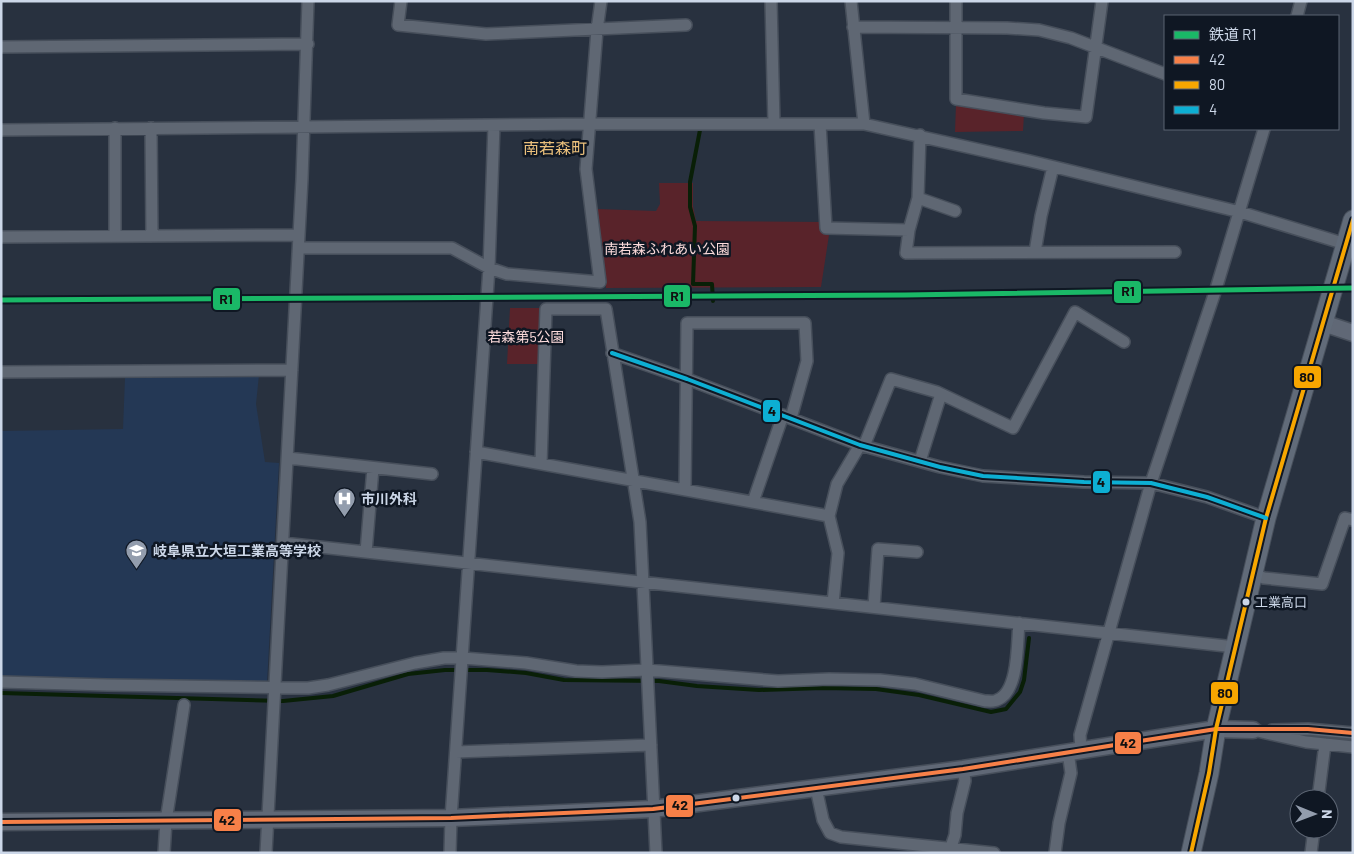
<svg xmlns="http://www.w3.org/2000/svg" width="1354" height="854" viewBox="0 0 1354 854" font-family="Barlow,'Noto Sans JP',sans-serif">
<style>
.built{fill:#243855}
.green{fill:#59232a}
.lines{fill:none;stroke-linecap:round;stroke-linejoin:round}
.stream{stroke:#091f07;stroke-width:4}
.street-casing{stroke:#474f5b;stroke-width:14}
.secondary-casing{stroke:#474f5b;stroke-width:19}
.primary-casing{stroke:#474f5b;stroke-width:21}
.street{stroke:#5f6773;stroke-width:11}
.secondary{stroke:#606876;stroke-width:16}
.primary{stroke:#616b79;stroke-width:19}
.bus-1-casing{stroke:#0f1723;stroke-width:8}
.bus-2-casing{stroke:#0f1723;stroke-width:8}
.bus-3-casing{stroke:#0f1723;stroke-width:8}
.bus-1{stroke:#f78048;stroke-width:4}
.bus-2{stroke:#f7a600;stroke-width:4}
.bus-3{stroke:#0dafd3;stroke-width:4}
.rail-1-casing{stroke:#0f1723;stroke-width:9}
.rail-1{stroke:#1ab867;stroke-width:5}
.bus-dot{fill:#ccd7e8;stroke:#0f1723;stroke-width:2}
.labels{text-anchor:middle;dominant-baseline:central;stroke-width:5;stroke-linejoin:round;paint-order:stroke}
.bus-label{font-size:13px;fill:#ccd7e8;stroke:#0f1723;text-anchor:start}
.park-label{font-size:14px;fill:#fbdada;stroke:#0f1723}
.poi-label{font-size:14px;font-weight:bold;fill:#ccd7e8;stroke:#0f1723;text-anchor:start}
.quarter-label{font-size:16px;fill:#ecc17c;stroke:#0f1723}
.line-badge{stroke:#0f1723;stroke-width:2}
.pale-badge-label{font-size:14px;text-anchor:middle;font-weight:bold;fill:#111}
</style>
<rect width="100%" height="100%" fill="#28313f"/>
<path class="built" d="M 259,375 L 256,404 L 265,462 L 279,463 L 267,683 L 1,676 L 1,431 L 123,429 L 125,378 Z"/>
<path class="green" d="M 956,104 L 1024,114 L 1023,131 L 955,132 Z
M 659,183 L 693,183 L 693,206 L 696,221 L 821,222 L 821,231 L 829,235 L 821,287 L 606,288 L 596,209 L 656,211 L 660,204 Z
M 510,308 L 544,308 L 542,364 L 507,364 Z"/>
<g class="lines">
<path class="stream" d="M 700,130 L 690,182 L 690,207 L 695,226 L 693,284 L 712,284 L 713,301
M 1,693 L 283,701 L 333,696 L 408,674 L 445,670 L 487,670 L 526,673 L 564,680 L 659,681 L 697,686 L 759,690 L 823,688 L 876,689 L 919,695 L 991,712 L 1006,709 L 1020,692 L 1024,680 L 1029,638"/>
<defs>
<path id="street" d="M 401,1 L 398,25 L 486,34 L 686,25
M 771,1 L 774,124
M 851,1 L 864,124
M 956,1 L 956,99 L 1044,113 L 1086,117 L 1102,1
M 1297,16 L 1301,1
M 853,27 L 1007,28 L 1039,30 L 1071,38 L 1165,74
M 1,47 L 308,44
M 820,124 L 826,228 L 909,230 L 918,198 L 920,135
M 151,128 L 152,236
M 1,130 L 589,124 L 864,124 L 1030,161 L 1240,212 L 1352,246
M 918,198 L 955,211
M 909,230 L 906,253 L 1175,252
M 115,236 L 115,128
M 1,237 L 299,235
M 299,248 L 452,248 L 489,268 L 507,274 L 600,282 L 586,169 L 597,30 L 601,1
M 1035,252 L 1041,216 L 1053,167
M 612,353 L 687,379 L 860,445 L 940,467 L 983,476 L 1084,482 L 1151,483 L 1207,497 L 1266,518
M 1,372 L 292,370
M 864,446 L 891,379 L 937,392 L 1013,428 L 1075,312 L 1124,342
M 476,452 L 829,516
M 288,458 L 432,474
M 920,461 L 941,394
M 541,464 L 546,309 L 606,309 L 640,522 L 656,853
M 685,490 L 687,323 L 805,323 L 807,361 L 791,418
M 753,502 L 783,415
M 283,543 L 1235,647
M 366,552 L 373,468
M 1252,574 L 1264,578 L 1322,584 L 1345,518 L 1353,520
M 833,603 L 838,553 L 829,516 L 837,484 L 860,445
M 874,607 L 878,549 L 917,552
M 1,682 L 107,685 L 308,688 L 328,685 L 415,663 L 444,658 L 463,658 L 526,663 L 576,671 L 602,672 L 647,670 L 778,681 L 829,679 L 880,680 L 915,684 L 985,701 C 988,701 994,702 997,700 C 1019,692 1017,643 1019,623
M 1253,730 L 1306,742 L 1353,747
M 1272,730 L 1308,729 L 1353,733
M 1081,749 L 1080,735 L 1151,483 L 1216,289 L 1264,129
M 456,752 L 651,745
M 816,788 L 823,820 L 830,833 L 841,837 L 994,853
M 1318,799 L 1325,744
M 164,853 L 166,821 L 184,705
M 266,853 L 302,179 L 308,1
M 450,853 L 451,818 L 489,268 L 494,125
M 949,853 L 955,835 L 957,813 L 965,781 L 963,769
M 1055,853 L 1059,823 L 1071,773 L 1068,752
M 1311,853 L 1314,829"/>
<path id="secondary" d="M 1323,323 L 1353,333
M 1,822 L 451,818 L 653,809 L 963,769 L 1216,729 L 1253,730"/>
<path id="primary" d="M 1191,853 L 1209,773 L 1216,729 L 1266,518 L 1353,220"/>
</defs>
<use href="#street" class="street-casing"/>
<use href="#secondary" class="secondary-casing"/>
<use href="#primary" class="primary-casing"/>
<use href="#street" class="street"/>
<use href="#secondary" class="secondary"/>
<use href="#primary" class="primary"/>
<defs>
<path id="bus-1" d="M 1,822 L 451,818 L 653,809 L 963,769 L 1216,729 L 1308,729 L 1353,733"/>
<path id="bus-2" d="M 1191,853 L 1209,773 L 1216,729 L 1266,518 L 1353,220"/>
<path id="bus-3" d="M 612,353 L 687,379 L 860,445 L 940,467 L 983,476 L 1084,482 L 1151,483 L 1207,497 L 1266,518"/>
</defs>
<use href="#bus-1" class="bus-1-casing"/>
<use href="#bus-2" class="bus-2-casing"/>
<use href="#bus-3" class="bus-3-casing"/>
<use href="#bus-1" class="bus-1"/>
<use href="#bus-2" class="bus-2"/>
<use href="#bus-3" class="bus-3"/>
<defs>
<path id="rail-1" d="M 1,300 L 905,295 L 1353,288"/>
</defs>
<use href="#rail-1" class="rail-1-casing"/>
<use href="#rail-1" class="rail-1"/>
</g>
<defs>
<symbol id="hospital-pin" viewBox="-11 -11 22 30"><path d="M0 17L-7.5 6A9.5 9.5 0 1 1 7.5 6Z" fill="#939dad" stroke="#0f1723"/><path d="M-5-5h3v3.5h4V-5h3V5h-3V1.5h-4V5h-3Z" fill="#fff"/></symbol>
<symbol id="school-pin" viewBox="-11 -11 22 30"><path d="M0 17L-7.5 6A9.5 9.5 0 1 1 7.5 6Z" fill="#939dad" stroke="#0f1723"/><path d="M0-5L7-2L0 1L-7-2ZM-4 1L0 2.5L4 1V4Q0 6-4 4Z" fill="#fff"/></symbol>
</defs>
<g fill-rule="evenodd">
<use href="#hospital-pin" x="332" y="486" width="25" height="34"/>
<use href="#school-pin" x="124" y="538" width="25" height="34"/>
</g>
<g class="bus-dot">
<circle cx="1246" cy="602" r="4.5"/>
<circle cx="736" cy="798" r="4.5"/>
</g>
<g class="labels">
<g class="bus-label">
<text x="1255" y="602">工業高口</text>
</g>
<g class="park-label">
<text x="667" y="248">南若森ふれあい公園</text>
<text x="526" y="336">若森第5公園</text>
</g>
<g class="poi-label">
<text x="361" y="498">市川外科</text>
<text x="153" y="550">岐阜県立大垣工業高等学校</text>
</g>
<g class="quarter-label">
<text x="555" y="147">南若森町</text>
</g>
</g>
<g class="line-badge">
<rect x="1113" y="280" width="29" height="24" rx="5" fill="#1ab867"/>
<rect x="663" y="284" width="28" height="24" rx="5" fill="#1ab867"/>
<rect x="212" y="287" width="29" height="24" rx="5" fill="#1ab867"/>
<rect x="1293" y="365" width="29" height="24" rx="5" fill="#f7a600"/>
<rect x="762" y="399" width="19" height="24" rx="5" fill="#0dafd3"/>
<rect x="1092" y="470" width="19" height="24" rx="5" fill="#0dafd3"/>
<rect x="1210" y="681" width="29" height="24" rx="5" fill="#f7a600"/>
<rect x="1114" y="731" width="28" height="24" rx="5" fill="#f78048"/>
<rect x="665" y="794" width="29" height="24" rx="5" fill="#f78048"/>
<rect x="213" y="808" width="29" height="24" rx="5" fill="#f78048"/>
</g>
<g class="pale-badge-label">
<text x="1128" y="296">R1</text>
<text x="677" y="301">R1</text>
<text x="226" y="304">R1</text>
<text x="1307" y="382">80</text>
<text x="772" y="416">4</text>
<text x="1101" y="487">4</text>
<text x="1225" y="698">80</text>
<text x="1128" y="748">42</text>
<text x="680" y="810">42</text>
<text x="227" y="825">42</text>
</g>
<rect width="1354" height="854" fill="none" stroke="#ccd7e8" stroke-width="5"/>
<rect x="1164" y="15" width="175" height="115" fill="#0f1723" stroke="#5b6472"/>
<rect x="1174" y="31" width="25" height="8" fill="#1ab867" stroke="#5b6472"/>
<text x="1209" y="40" font-size="15" fill="#ccd7e8">鉄道 R1</text>
<rect x="1174" y="56" width="25" height="8" fill="#f78048" stroke="#5b6472"/>
<text x="1209" y="65" font-size="15" fill="#ccd7e8">42</text>
<rect x="1174" y="81" width="25" height="8" fill="#f7a600" stroke="#5b6472"/>
<text x="1209" y="90" font-size="15" fill="#ccd7e8">80</text>
<rect x="1174" y="106" width="25" height="8" fill="#0dafd3" stroke="#5b6472"/>
<text x="1209" y="115" font-size="15" fill="#ccd7e8">4</text>
<g transform="translate(1314 814) rotate(91)"><circle r="24" fill="#0f1723" stroke="#5b6472"/>
<path d="M0-4L9 19L0 12L-9 19Z" fill="#939dad"/>
<text y="-8" font-size="14" font-weight="bold" text-anchor="middle" fill="#ccd7e8">N</text>
</g>
</svg>
